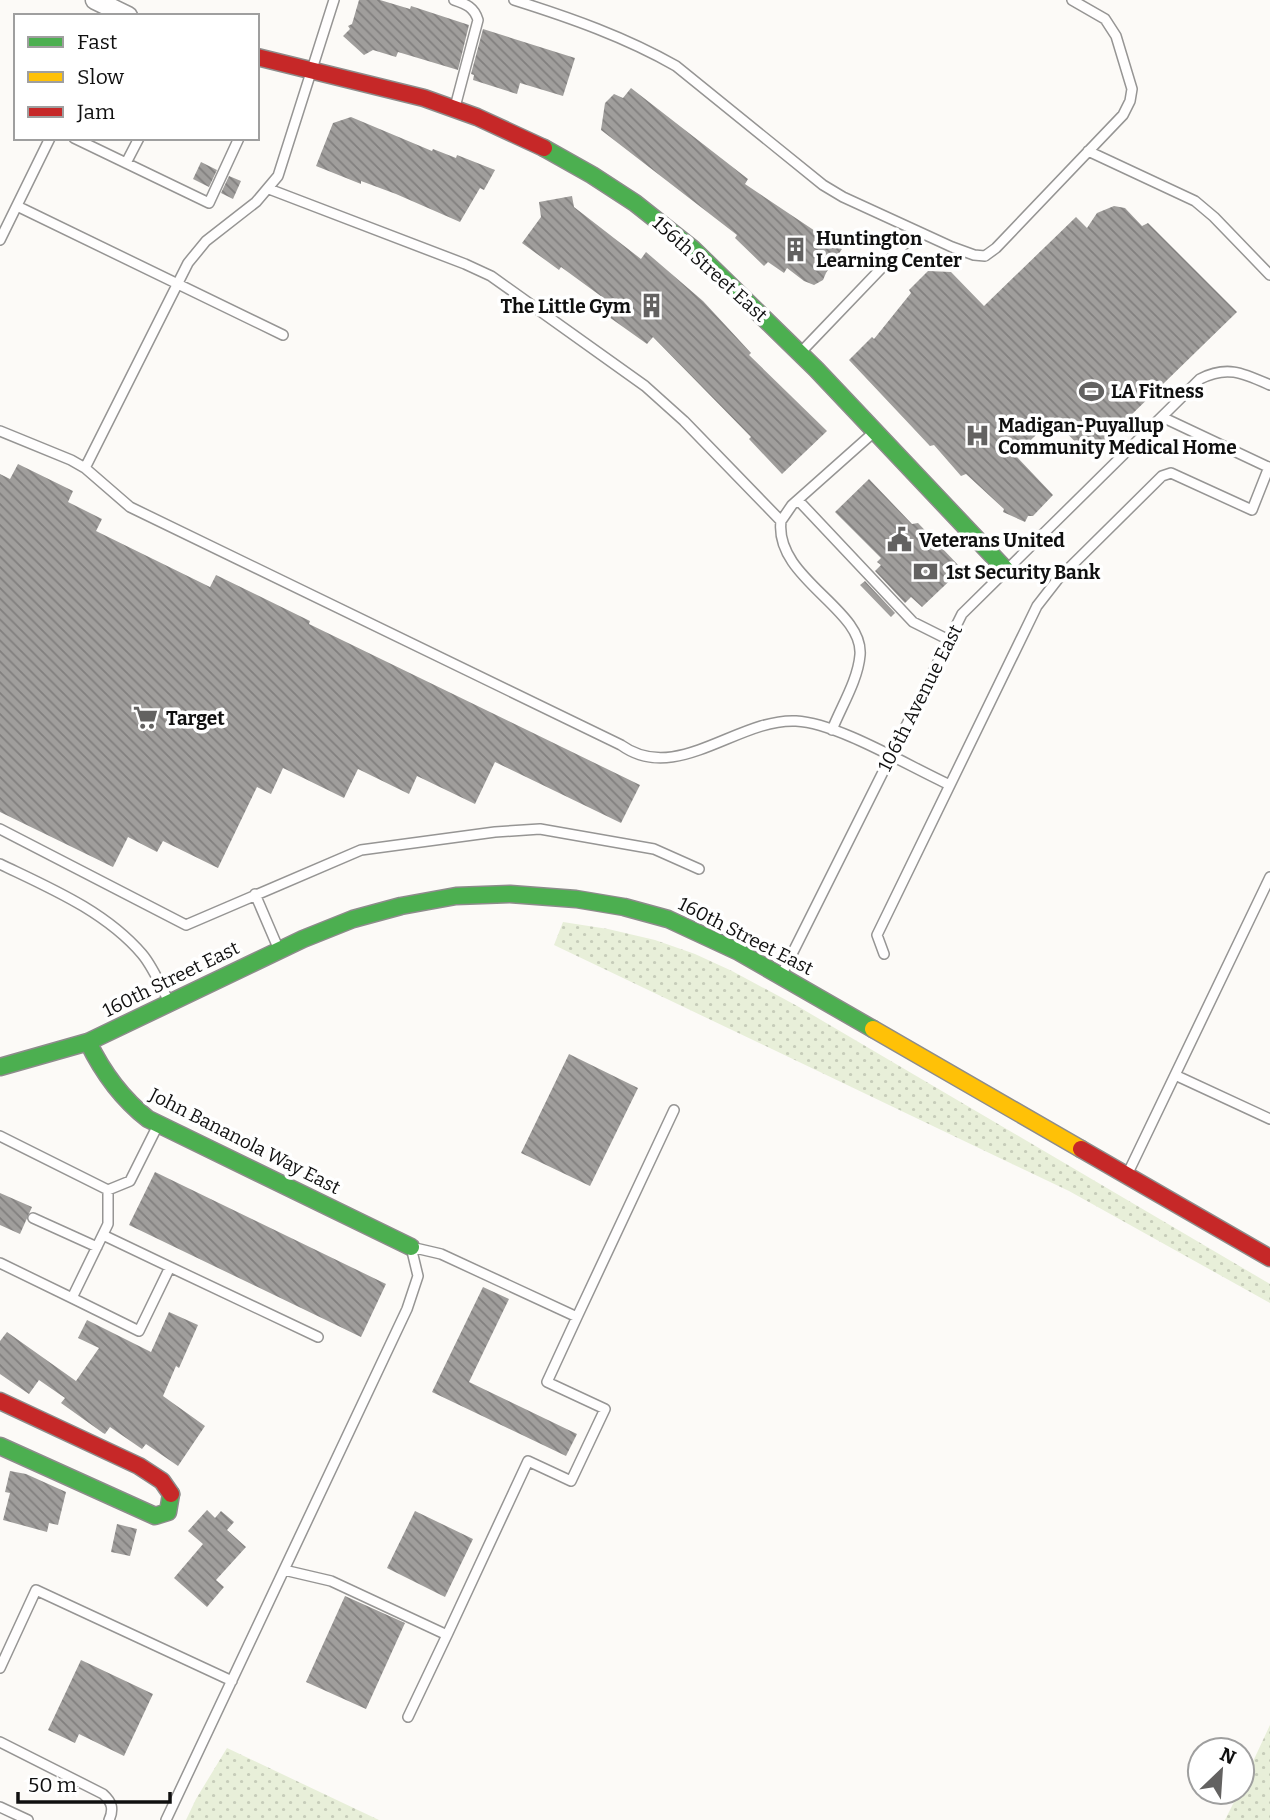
<svg xmlns="http://www.w3.org/2000/svg" width="1270" height="1820" viewBox="0 0 1270 1820" font-family="Bitter,serif">
<style>
.grass{fill:url(#grass-dots)}
.building{fill:url(#building-back-hatch)}
.lines{fill:none;stroke-linecap:round;stroke-linejoin:round}
.lane-casing{stroke:#969594;stroke-width:12}
.street-casing{stroke:#969594;stroke-width:21}
.fast-casing{stroke:#8d8c8b;stroke-width:19}
.slow-casing{stroke:#8d8c8b;stroke-width:19}
.jam-casing{stroke:#8d8c8b;stroke-width:19}
.lane{stroke:#fffefe;stroke-width:9}
.street{stroke:#fffefe;stroke-width:18}
.fast{stroke:#4caf50;stroke-width:16}
.slow{stroke:#ffc107;stroke-width:16}
.jam{stroke:#c62828;stroke-width:16}
.labels{text-anchor:middle;dominant-baseline:central;stroke-width:7;stroke-linejoin:round;paint-order:stroke}
.poi-label{font-size:19px;font-weight:bold;fill:#101010;stroke:#fff;text-anchor:start}
.street-label{font-size:19px;fill:#101010;stroke:#fff}
</style>
<defs>
<pattern id="grass-dots" width="8" height="8" patternUnits="userSpaceOnUse" patternTransform="scale(1.75)"><rect width="8" height="8" fill="#e8efd9"/><path d="M2 2h.1M6 6h.1" fill="none" stroke="#c6ccb9" stroke-width="1.8" stroke-linecap="round"/></pattern>
<pattern id="building-back-hatch" width="6" height="6" patternUnits="userSpaceOnUse" patternTransform="scale(1.75)"><rect width="6" height="6" fill="#a09e9c"/><path d="M-1 5l2 2M0 0l6 6M5-1l2 2" fill="none" stroke="#817f7e"/></pattern>
</defs>
<rect width="100%" height="100%" fill="#fcfaf7"/>
<path class="grass" d="M 563,922 L 608,929 L 655,940 L 695,954 L 732,971 L 799,1007 L 1270,1284 L 1270,1303 L 1069,1191 L 554,945 Z
M 1270,1725 L 1270,1820 L 1225,1820 L 1239,1792 L 1242,1792 L 1242,1785 Z
M 227,1748 L 379,1820 L 186,1820 L 196,1799 Z"/>
<path class="building" d="M 359,0 L 380,0 L 410,9 L 411,6 L 469,25 L 458,70 L 398,52 L 396,57 L 373,50 L 364,55 L 343,36 L 350,29 L 348,26 L 352,24 Z
M 483,29 L 575,58 L 563,96 L 520,83 L 517,94 L 473,80 L 474,75 L 471,74 Z
M 631,88 L 748,179 L 745,184 L 842,249 L 826,273 L 823,280 L 814,285 L 804,281 L 787,268 L 784,273 L 768,262 L 764,266 L 735,238 L 737,235 L 601,130 L 605,103 L 614,94 L 623,98 Z
M 351,117 L 432,151 L 433,149 L 456,158 L 457,155 L 495,170 L 484,190 L 480,188 L 460,222 L 396,194 L 361,181 L 361,184 L 316,166 L 333,123 Z
M 201,162 L 217,170 L 209,187 L 193,179 Z
M 229,176 L 241,181 L 233,199 L 221,193 Z
M 572,196 L 574,207 L 641,259 L 646,252 L 703,301 L 751,353 L 749,355 L 827,431 L 782,474 L 749,439 L 751,437 L 653,337 L 647,344 L 602,312 L 609,302 L 561,267 L 559,270 L 522,243 L 541,217 L 539,202 Z
M 1114,206 L 1125,208 L 1142,226 L 1148,223 L 1237,312 L 1089,456 L 1053,419 L 1015,455 L 1053,495 L 1033,516 L 1028,516 L 1025,522 L 1003,512 L 1004,509 L 966,474 L 961,476 L 934,445 L 930,446 L 849,360 L 872,337 L 874,339 L 911,293 L 909,290 L 928,271 L 951,272 L 984,306 L 1076,217 L 1087,228 L 1097,213 Z
M 18,464 L 73,491 L 68,502 L 102,519 L 96,531 L 210,587 L 216,575 L 310,621 L 309,624 L 640,785 L 621,823 L 495,762 L 475,804 L 417,776 L 409,794 L 358,769 L 344,798 L 283,768 L 271,794 L 257,787 L 218,868 L 163,841 L 157,852 L 128,837 L 113,867 L 0,812 L 0,474 L 10,479 Z
M 869,479 L 912,524 L 918,523 L 962,569 L 922,607 L 911,597 L 905,603 L 875,571 L 881,565 L 877,562 L 881,558 L 835,512 Z
M 865,581 L 895,613 L 891,617 L 860,585 Z
M 569,1054 L 638,1088 L 590,1186 L 521,1153 Z
M 155,1172 L 386,1284 L 361,1337 L 129,1225 Z
M 0,1193 L 32,1207 L 20,1234 L 0,1225 Z
M 483,1287 L 509,1299 L 469,1382 L 577,1434 L 566,1456 L 432,1392 Z
M 169,1312 L 198,1325 L 179,1368 L 176,1366 L 163,1396 L 205,1426 L 178,1466 L 146,1444 L 142,1449 L 110,1427 L 105,1434 L 103,1433 L 61,1403 L 65,1398 L 39,1380 L 29,1394 L 0,1374 L 0,1341 L 7,1332 L 76,1381 L 99,1348 L 78,1338 L 87,1320 L 151,1352 Z
M 10,1471 L 26,1474 L 66,1492 L 58,1525 L 49,1523 L 47,1532 L 3,1520 L 10,1493 L 5,1492 Z
M 207,1510 L 215,1518 L 221,1511 L 234,1522 L 227,1530 L 246,1547 L 216,1580 L 224,1587 L 207,1607 L 174,1578 L 203,1544 L 188,1531 Z
M 415,1511 L 473,1539 L 445,1597 L 387,1568 Z
M 117,1524 L 137,1529 L 130,1556 L 111,1552 Z
M 345,1596 L 405,1623 L 366,1709 L 306,1682 Z
M 81,1660 L 153,1694 L 124,1756 L 79,1734 L 75,1743 L 48,1730 Z"/>
<g class="lines">
<defs>
<path id="lane" d="M 454,0 C 466,4 474,7 478,20 L 455,107
M 514,0 C 571,18 625,37 676,66 L 823,185 L 843,197 L 952,247 L 974,255 L 985,256 L 996,248 L 1123,115 L 1130,101 L 1132,89 L 1116,36 L 1105,19 L 1072,0
M 74,138 L 209,203 L 239,138
M 1088,151 L 1195,201 L 1214,217 L 1270,275
M 126,163 L 139,138
M 269,189 L 465,264 L 491,276 L 645,386 L 684,421 L 781,521 C 774,578 864,609 860,655 C 858,680 841,707 832,730
M 17,206 L 283,335
M 0,240 L 50,138
M 802,351 L 917,231
M 1162,417 L 1270,468
M 0,431 L 71,460 L 85,468 L 130,507 L 621,745 C 676,785 738,718 796,721 C 838,723 910,767 950,785
M 85,468 L 188,263 L 206,241 L 256,202 L 278,176 L 334,0
M 798,500 L 913,622 L 949,640
M 781,521 L 792,505 L 873,433
M 0,829 L 186,925 L 361,850 L 495,832 L 540,829 L 654,849 L 699,869
M 0,864 C 50,888 105,911 142,954 C 153,967 161,986 169,1002
M 255,894 L 279,950
M 884,954 L 877,935 L 1037,606 L 1058,579 L 1162,476 L 1171,473 L 1252,510 L 1269,467
M 782,974 L 962,614 L 1200,379 C 1227,365 1243,373 1270,385
M 1175,1075 L 1270,1119
M 0,1136 L 108,1190 L 130,1181 L 158,1125
M 1127,1175 L 1270,877
M 33,1218 L 97,1247
M 103,1235 L 170,1267 L 139,1331 L 72,1298 L 108,1224 L 108,1190
M 0,1263 L 72,1298
M 170,1267 L 318,1337
M 284,1570 L 331,1581 L 447,1635 L 528,1461 L 571,1481 L 605,1409 L 547,1382 L 577,1317
M 0,1668 L 36,1590 L 232,1681
M 408,1717 L 447,1635
M 0,1742 L 103,1794 C 112,1802 114,1809 109,1820
M 0,1807 L 28,1820
M 166,1820 L 407,1309 L 418,1276 L 411,1247 L 441,1254 L 577,1317 L 674,1110"/>
<path id="street" d="M 95,0 L 128,16"/>
<path id="fast" d="M 544,148 L 592,175 L 635,203 L 693,249 L 816,369 L 1007,571
M 88,1042 C 103,1073 121,1098 148,1119 L 411,1247
M 0,1067 L 88,1042 L 303,939 L 353,919 L 401,906 L 456,896 L 510,894 L 576,899 L 624,907 L 668,919 L 739,952 L 873,1029
M 0,1446 L 155,1516 L 168,1512 L 171,1494"/>
<path id="slow" d="M 873,1029 L 1081,1149"/>
<path id="jam" d="M 257,57 L 424,98 L 477,117 L 544,148
M 1081,1149 L 1270,1258
M 0,1401 L 139,1466 L 162,1481 L 171,1494"/>
</defs>
<use href="#lane" class="lane-casing"/>
<use href="#street" class="street-casing"/>
<use href="#fast" class="fast-casing"/>
<use href="#slow" class="slow-casing"/>
<use href="#jam" class="jam-casing"/>
<use href="#lane" class="lane"/>
<use href="#street" class="street"/>
<use href="#fast" class="fast"/>
<use href="#slow" class="slow"/>
<use href="#jam" class="jam"/>
</g>
<defs>
<symbol id="building-bare" viewBox="-9 -9 18 18"><path d="M-4-6H4V6H1V3H-1V6H-4ZM-2.5-4.3h1.7v1.8h-1.7ZM.8-4.3h1.7v1.8H.8ZM-2.5-1h1.7V.8h-1.7ZM.8-1h1.7V.8H.8Z" fill="#636261" stroke="#fff" stroke-width="2.5" paint-order="stroke"/></symbol>
<symbol id="stadium-bare" viewBox="-9 -9 18 18"><path d="M0-5a6.5 5 0 1 0 0 10a6.5 5 0 1 0 0-10ZM-3.5-1.8h7v3.6h-7Z" fill="#636261" stroke="#fff" stroke-width="2.5" paint-order="stroke"/></symbol>
<symbol id="hospital-bare" viewBox="-9 -9 18 18"><path d="M-5-5h3v3.5h4V-5h3V5h-3V1.5h-4V5h-3Z" fill="#636261" stroke="#fff" stroke-width="2.5" paint-order="stroke"/></symbol>
<symbol id="civic-bare" viewBox="-9 -9 18 18"><path d="M-.6-6.5H3V-4.5H.6V-3L4-1V1h2V6H-6V1h2V-1L-.6-3ZM-1.2 2.5V6h2.4V2.5Z" fill="#636261" stroke="#fff" stroke-width="2.5" paint-order="stroke"/></symbol>
<symbol id="bank-bare" viewBox="-9 -9 18 18"><path d="M-6-4H6V4H-6ZM0-2.3a2.3 2.3 0 1 0 0 4.6a2.3 2.3 0 1 0 0-4.6Z" fill="#636261" stroke="#fff" stroke-width="2.5" paint-order="stroke"/></symbol>
<symbol id="supermarket-bare" viewBox="-9 -9 18 18"><path d="M-6-5.5h2.5l.6 2H6L4.5 2H-2.5L-4.4-4H-6ZM-1.5 3.2a1.3 1.3 0 1 0 .1 0ZM3 3.2a1.3 1.3 0 1 0 .1 0Z" fill="#636261" stroke="#fff" stroke-width="2.5" paint-order="stroke"/></symbol>
</defs>
<g fill-rule="evenodd">
<use href="#building-bare" x="778" y="232" width="35" height="35"/>
<use href="#building-bare" x="634" y="288" width="35" height="35"/>
<use href="#stadium-bare" x="1074" y="374" width="35" height="35"/>
<use href="#hospital-bare" x="960" y="418" width="35" height="35"/>
<use href="#civic-bare" x="882" y="522" width="35" height="35"/>
<use href="#bank-bare" x="908" y="554" width="35" height="35"/>
<use href="#supermarket-bare" x="128" y="700" width="35" height="35"/>
</g>
<g class="labels">
<g class="poi-label">
<text x="816" y="238">Huntington<tspan x="816" dy="22">Learning Center</tspan></text>
<text x="631" y="306" text-anchor="end">The Little Gym</text>
<text x="1111" y="391">LA Fitness</text>
<text x="998" y="425">Madigan-Puyallup<tspan x="998" dy="22">Community Medical Home</tspan></text>
<text x="919" y="540">Veterans United</text>
<text x="946" y="572">1st Security Bank</text>
<text x="166" y="718">Target</text>
</g>
<g class="street-label">
<text transform="translate(710 269) rotate(42)">156th Street East</text>
<text transform="translate(920 698) rotate(-63)">106th Avenue East</text>
<text transform="translate(746 936) rotate(27)">160th Street East</text>
<text transform="translate(171 979) rotate(-26)">160th Street East</text>
<text transform="translate(245 1141) rotate(27)">John Bananola Way East</text>
</g>
</g>
<rect x="14" y="14" width="245" height="126" fill="#ffffff" stroke="#9f9f9f" stroke-width="2"/>
<rect x="28" y="37" width="35" height="10" fill="#4caf50" stroke="#9f9f9f" stroke-width="2"/>
<text x="77" y="49" font-size="21" fill="#101010">Fast</text>
<rect x="28" y="72" width="35" height="10" fill="#ffc107" stroke="#9f9f9f" stroke-width="2"/>
<text x="77" y="84" font-size="21" fill="#101010">Slow</text>
<rect x="28" y="107" width="35" height="10" fill="#c62828" stroke="#9f9f9f" stroke-width="2"/>
<text x="77" y="119" font-size="21" fill="#101010">Jam</text>
<g transform="translate(1221 1771) rotate(25)"><circle r="33" fill="#ffffff" stroke="#9f9f9f" stroke-width="2"/>
<path d="M0-5L12 26L0 18L-12 26Z" fill="#636261"/>
<text y="-10" font-size="19" font-weight="bold" text-anchor="middle" fill="#101010">N</text>
</g>
<path d="M18 1792v10h152v-10" fill="none" stroke="#101010" stroke-width="3.5"/>
<text x="28" y="1792" font-size="21" fill="#101010" stroke="#ffffff" stroke-width="5" paint-order="stroke">50 m</text>
</svg>
